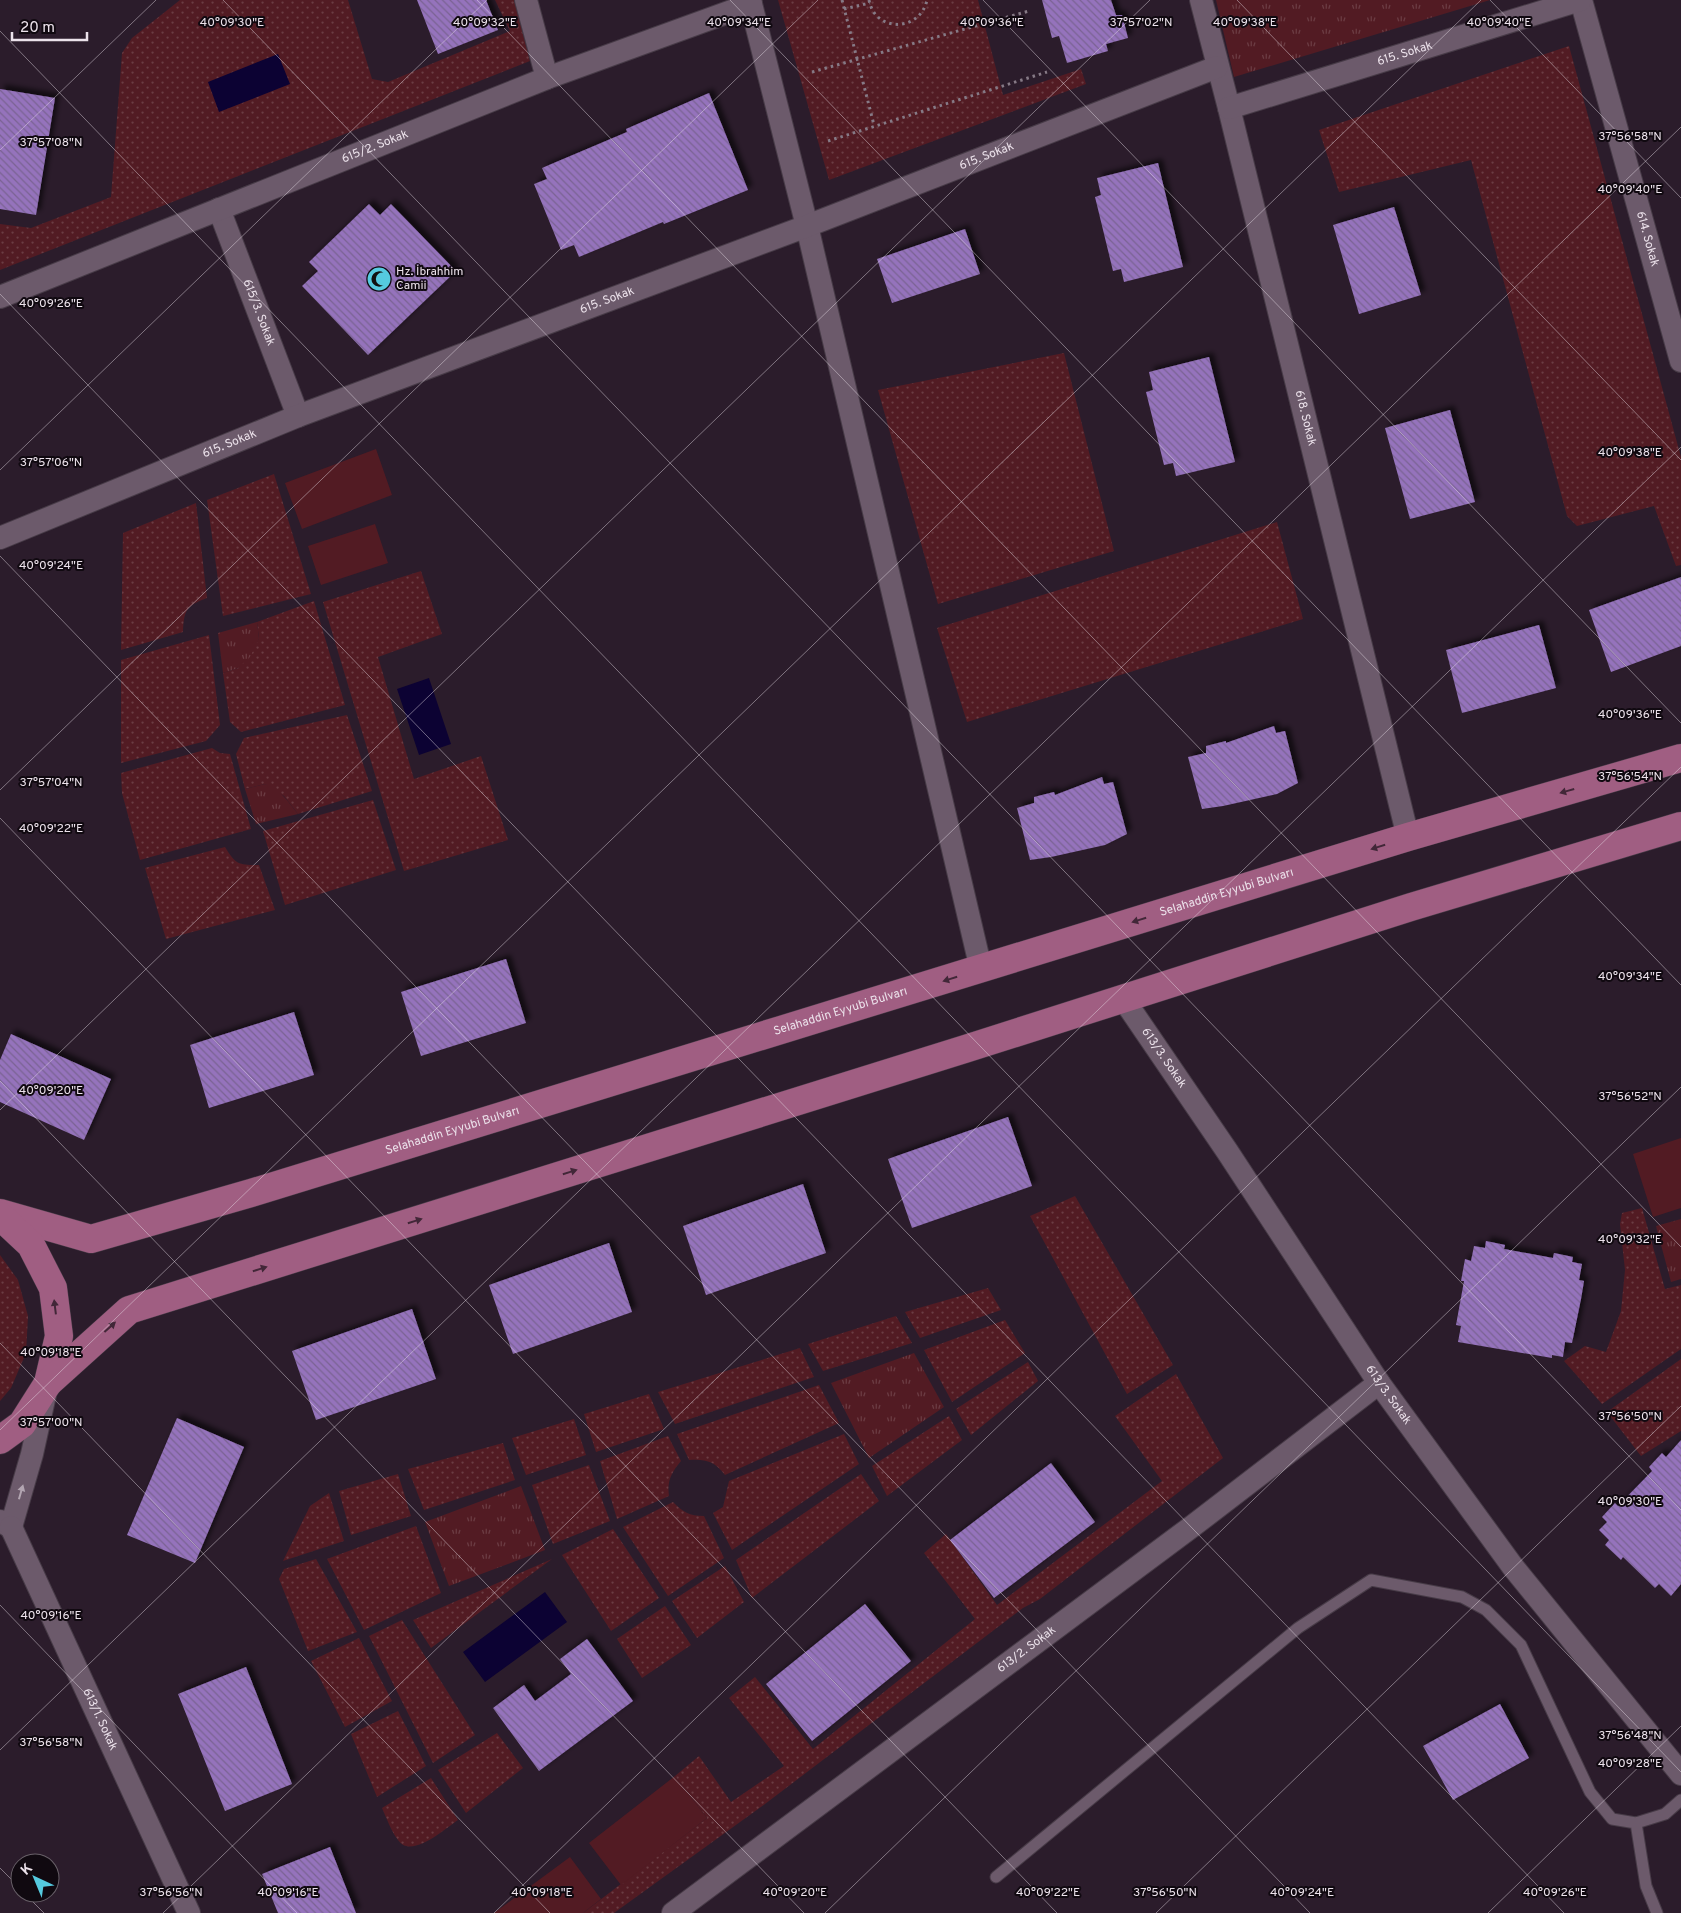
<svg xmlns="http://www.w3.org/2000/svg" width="1681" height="1913" viewBox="0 0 1681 1913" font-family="Overpass,sans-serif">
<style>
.grass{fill:url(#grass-dots)}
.park{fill:url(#park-tufts)}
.pitch{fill:#521b23}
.water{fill:#0c0233}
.building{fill:url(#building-back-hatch);filter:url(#shadow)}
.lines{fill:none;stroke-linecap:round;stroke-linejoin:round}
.service-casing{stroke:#473b47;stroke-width:13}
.minor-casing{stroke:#473b47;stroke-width:24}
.primary-casing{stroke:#473b47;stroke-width:29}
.path{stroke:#867a86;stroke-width:3;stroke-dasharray:2.5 4;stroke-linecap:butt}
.service{stroke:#6c5a6b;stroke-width:11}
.minor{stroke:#6c5a6b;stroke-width:22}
.primary{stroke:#a05e82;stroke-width:28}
.oneway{fill:#422738}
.oneway2{fill:#b2a5b1}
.ticks{fill:none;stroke:#ece2eb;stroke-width:1;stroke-opacity:0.45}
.labels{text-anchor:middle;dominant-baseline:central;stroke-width:4;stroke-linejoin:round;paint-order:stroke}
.street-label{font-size:12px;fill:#ece2eb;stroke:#100910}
.poi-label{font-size:12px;fill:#ece2eb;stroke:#100910;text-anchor:start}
.ticks-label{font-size:12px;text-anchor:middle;fill:#ece2eb;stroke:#100910;stroke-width:4;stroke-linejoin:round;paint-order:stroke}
</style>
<defs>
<pattern id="grass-dots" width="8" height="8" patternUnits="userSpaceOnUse" patternTransform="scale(1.25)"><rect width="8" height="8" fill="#521b23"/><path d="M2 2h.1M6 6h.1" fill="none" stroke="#6b3c43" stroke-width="1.8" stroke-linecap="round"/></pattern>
<pattern id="park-tufts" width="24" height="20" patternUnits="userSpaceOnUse" patternTransform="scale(1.25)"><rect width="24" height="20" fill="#521b23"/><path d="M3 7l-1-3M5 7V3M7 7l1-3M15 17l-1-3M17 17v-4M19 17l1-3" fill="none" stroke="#6b3c43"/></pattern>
<pattern id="building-back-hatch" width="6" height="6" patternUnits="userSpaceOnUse" patternTransform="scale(1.25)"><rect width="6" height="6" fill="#9573bc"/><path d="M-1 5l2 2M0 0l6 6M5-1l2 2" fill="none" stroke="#7a6393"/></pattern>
<filter id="shadow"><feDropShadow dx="4.5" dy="-4.5" stdDeviation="2.5" flood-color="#0009"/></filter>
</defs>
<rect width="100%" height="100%" fill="#2b1c2b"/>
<path class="grass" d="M 180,0 L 348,0 L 372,79 L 388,82 L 510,31 L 495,0 L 514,0 L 530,61 L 0,270 L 0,224 L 31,228 L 111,197 L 122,53 L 132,38 Z
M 778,0 L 978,0 L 1003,95 L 1081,69 L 1086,84 L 829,180 Z
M 1569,46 L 1681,457 L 1681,565 L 1676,566 L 1654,506 L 1577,526 L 1567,516 L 1471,160 L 1339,192 L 1319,130 Z
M 1064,353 L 1114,551 L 938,604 L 878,390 Z
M 274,474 L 311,594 L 223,616 L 207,500 Z
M 196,503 L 207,598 C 186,606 184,610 183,632 L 121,650 L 123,533 Z
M 1277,522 L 1303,619 L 967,722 L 937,628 Z
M 421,571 L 442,634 L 378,657 L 414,779 L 481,756 L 508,840 L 404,871 L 323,602 Z
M 314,601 L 345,705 L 241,732 L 230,722 L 223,673 L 238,668 L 259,639 L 257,622 Z
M 209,635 L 220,725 L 206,741 L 121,763 L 121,660 Z
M 347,715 L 372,791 L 298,814 L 284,796 L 265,784 L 245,789 L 236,754 L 244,738 Z
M 212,748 L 220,753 L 230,754 L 251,829 L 140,860 L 122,793 L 121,773 Z
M 373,800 L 396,870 L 285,905 L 263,831 Z
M 225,847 C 236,865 239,865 259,865 L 275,910 L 166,939 L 145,868 Z
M 1075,1196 L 1173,1365 L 1127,1394 L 1030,1216 Z
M 1642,1208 L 1665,1289 L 1681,1285 L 1681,1349 L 1602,1404 L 1564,1361 L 1585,1346 L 1606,1352 L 1621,1311 L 1625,1270 L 1620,1224 L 1622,1213 Z
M 0,1255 L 18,1280 L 28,1316 L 26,1353 L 11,1388 L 0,1401 Z
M 988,1288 L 1001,1310 L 920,1338 L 905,1312 Z
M 896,1316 L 912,1343 L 823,1371 L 808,1344 Z
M 1005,1320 L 1025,1353 L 952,1402 L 924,1350 Z
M 800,1348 L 814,1377 L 675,1424 L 658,1392 Z
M 1681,1359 L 1681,1431 L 1641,1456 L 1607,1412 Z
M 1028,1362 L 1038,1381 L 971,1435 L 956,1409 Z
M 1176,1374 L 1223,1458 L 1040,1599 L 1023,1608 L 765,1804 L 614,1913 L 583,1913 L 707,1818 L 675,1776 L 699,1756 L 731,1802 L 784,1766 L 729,1698 L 755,1677 L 813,1749 L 975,1619 L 924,1553 L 946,1534 L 997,1605 L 1162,1481 L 1115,1416 Z
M 819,1385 L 839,1423 L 725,1475 C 714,1461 706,1459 689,1460 L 677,1434 Z
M 649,1394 L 664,1429 L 596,1452 L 584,1414 Z
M 949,1416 L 962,1440 L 887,1496 L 872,1466 Z
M 574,1419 L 586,1455 L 526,1475 L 512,1438 Z
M 844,1434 L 859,1464 L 732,1550 L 713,1513 L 723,1507 L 729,1481 Z
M 668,1436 L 681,1461 C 671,1473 667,1481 669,1496 L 617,1519 L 600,1461 Z
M 503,1443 L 515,1480 L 424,1510 L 408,1469 Z
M 589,1465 L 610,1521 L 553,1544 L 532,1485 Z
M 398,1474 L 411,1516 L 351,1535 L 339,1491 Z
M 861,1474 L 879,1501 L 752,1598 L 736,1560 Z
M 329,1493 L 344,1541 L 283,1561 L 310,1506 Z
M 673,1502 C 683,1512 689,1516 704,1516 L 724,1558 L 668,1596 L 623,1527 Z
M 416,1526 L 441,1593 L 364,1630 L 327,1559 Z
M 613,1529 L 659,1598 L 611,1631 L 562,1555 Z
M 316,1559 L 357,1632 L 308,1651 L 279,1579 L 284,1569 Z
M 552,1559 L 431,1648 L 413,1620 Z
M 725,1566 L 744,1602 L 697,1638 L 672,1601 Z
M 665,1606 L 691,1645 L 642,1678 L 617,1639 Z
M 402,1620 L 475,1735 L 433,1763 L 369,1636 Z
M 359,1638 L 392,1701 L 345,1727 L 311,1661 Z
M 398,1711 L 426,1766 L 377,1797 L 351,1734 Z
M 497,1733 L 523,1768 L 466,1813 L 438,1770 Z
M 431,1778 L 458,1820 C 446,1828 411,1860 398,1840 C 391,1831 387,1819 382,1808 Z"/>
<path class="park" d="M 1216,0 L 1490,0 L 1234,77 Z
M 257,622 L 259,639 L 250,657 L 238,668 L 223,673 L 218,633 Z
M 265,784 C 281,789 288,802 298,814 L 256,824 L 245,789 Z
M 1681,1219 L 1681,1279 L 1671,1282 L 1656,1226 Z
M 914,1353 L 944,1407 L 869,1458 L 831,1383 Z
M 521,1486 L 545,1550 L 449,1586 L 425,1522 Z"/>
<path class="pitch" d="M 376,449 L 392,495 L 302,529 L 285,483 Z
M 375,524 L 388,563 L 321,585 L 308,546 Z
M 1681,1138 L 1681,1208 L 1653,1217 L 1633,1154 Z
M 675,1776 L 707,1818 L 621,1885 L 589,1843 Z
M 570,1857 L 601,1899 L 583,1913 L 494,1913 Z"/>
<path class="water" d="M 278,54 L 290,84 L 219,112 L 208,82 Z
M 429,678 L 451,744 L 419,755 L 397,689 Z
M 545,1592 L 567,1622 L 485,1682 L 463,1652 Z"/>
<path class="building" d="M 417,0 L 486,0 L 498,30 L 438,54 Z
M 1042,0 L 1111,0 L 1116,15 L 1122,15 L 1128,38 L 1106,44 L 1108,51 L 1067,63 L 1059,36 L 1052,38 Z
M 0,89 L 55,98 L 36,215 L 0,209 Z
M 709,93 L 748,190 L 664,224 L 663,222 L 579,257 L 574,245 L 561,250 L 534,184 L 547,179 L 542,168 L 627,132 L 626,129 Z
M 1158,163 L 1183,267 L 1124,282 L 1121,269 L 1113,271 L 1095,197 L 1101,195 L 1097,178 Z
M 369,204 L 380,215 L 391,204 L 456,271 L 368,355 L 302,286 L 318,271 L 309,262 Z
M 1394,207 L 1421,295 L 1359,314 L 1333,225 Z
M 965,229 L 980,274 L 892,303 L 877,259 Z
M 1209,357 L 1235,462 L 1176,476 L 1173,463 L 1164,465 L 1146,392 L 1153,390 L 1149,372 Z
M 1450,410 L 1475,502 L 1410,519 L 1385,428 Z
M 1681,577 L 1681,646 L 1611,672 L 1589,610 Z
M 1539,625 L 1556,688 L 1462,713 L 1446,650 Z
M 1274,726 L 1276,733 L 1285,731 L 1298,783 L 1277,794 L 1223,806 L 1202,809 L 1188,757 L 1206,753 L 1206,746 L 1226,741 L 1226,743 Z
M 1102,777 L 1104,784 L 1113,782 L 1127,834 L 1105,845 L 1051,857 L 1030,860 L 1017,808 L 1034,803 L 1034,797 L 1054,792 L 1055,795 Z
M 506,959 L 526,1023 L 421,1056 L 401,992 Z
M 294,1012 L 314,1075 L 209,1108 L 190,1045 Z
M 11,1034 L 111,1079 L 84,1140 L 0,1102 L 0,1060 Z
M 1008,1117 L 1032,1186 L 912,1228 L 888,1159 Z
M 803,1184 L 826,1253 L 706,1295 L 683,1226 Z
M 1486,1241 L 1505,1245 L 1504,1249 L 1553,1258 L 1554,1253 L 1573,1257 L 1572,1262 L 1582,1264 L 1579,1280 L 1584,1281 L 1581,1299 L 1572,1343 L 1565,1342 L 1563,1357 L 1552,1355 L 1552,1358 L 1458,1342 L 1461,1326 L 1456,1325 L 1464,1281 L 1461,1281 L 1465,1259 L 1471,1261 L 1474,1246 L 1485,1248 Z
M 609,1243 L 632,1312 L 513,1354 L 489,1285 Z
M 412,1309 L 436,1379 L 316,1420 L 292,1351 Z
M 177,1418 L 244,1447 L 195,1563 L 127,1535 Z
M 1681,1440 L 1681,1584 L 1671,1596 L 1659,1584 L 1655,1588 L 1623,1557 L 1621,1560 L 1605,1545 L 1609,1540 L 1599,1530 L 1607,1522 L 1602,1517 L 1615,1503 L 1618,1506 L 1652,1471 L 1649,1467 L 1662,1453 L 1666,1457 Z
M 1051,1463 L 1095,1522 L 994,1598 L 950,1540 Z
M 865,1604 L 911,1661 L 812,1741 L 766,1684 Z
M 587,1639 L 633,1701 L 539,1771 L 493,1708 L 524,1685 L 535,1701 L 571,1674 L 560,1659 Z
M 246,1667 L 292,1784 L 225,1811 L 178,1694 Z
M 1500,1704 L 1529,1758 L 1453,1800 L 1423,1746 Z
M 330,1847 L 356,1913 L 278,1913 L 262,1874 Z"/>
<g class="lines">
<defs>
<path id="service" d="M 1636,1823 L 1646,1886 L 1657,1913
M 996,1877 L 1298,1628 L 1371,1580 L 1462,1597 L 1486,1610 L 1521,1645 L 1590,1792 L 1612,1819 L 1636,1823 L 1665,1814 L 1681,1800"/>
<g id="minor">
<path d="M 526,0 L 547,78"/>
<path d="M 750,0 L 807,226 L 981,969"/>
<path id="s1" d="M 1201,0 L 1229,108 L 1408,837"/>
<path id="s2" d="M 1581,0 L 1681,361"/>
<path id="s3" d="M 1229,108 L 1580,0"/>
<path id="s4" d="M 219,209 L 298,416"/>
<path id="s5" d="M 0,297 L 547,78 L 751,4"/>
<path id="s6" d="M 0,538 L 298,416 L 807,226 L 1217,67"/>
<path id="s7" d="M 1122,997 L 1227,1151 L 1379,1383 L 1513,1567 L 1681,1774"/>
<path d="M 0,1521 L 11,1527 L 32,1454 L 45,1395"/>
<path id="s8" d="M 11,1527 L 189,1913"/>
<path id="s9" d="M 673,1913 L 1190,1528 L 1379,1383"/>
</g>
<g id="primary">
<path id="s10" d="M 0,1213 L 91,1239 L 251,1193 L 1408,837 L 1681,758"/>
<path d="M 0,1216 L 31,1245 L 53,1288 L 59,1336 L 48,1383 L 22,1424 L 0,1440"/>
<path d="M 48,1383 L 129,1310 L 965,1049 L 1411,907 L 1681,826"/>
</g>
</defs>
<use href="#service" class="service-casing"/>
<use href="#minor" class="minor-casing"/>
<use href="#primary" class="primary-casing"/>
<path class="path" d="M 842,0 L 874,125
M 869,0 C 875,33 920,32 927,0
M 844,9 L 870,3
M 812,72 L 1029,11
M 828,141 L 1047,72"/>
<use href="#service" class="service"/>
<use href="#minor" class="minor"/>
<use href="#primary" class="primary"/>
</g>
<defs><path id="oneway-solid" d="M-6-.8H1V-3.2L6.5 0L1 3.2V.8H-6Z" transform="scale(1.25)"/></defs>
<g class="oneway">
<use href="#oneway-solid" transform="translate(1567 791) rotate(164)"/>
<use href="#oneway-solid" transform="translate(1378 847) rotate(163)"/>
<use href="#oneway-solid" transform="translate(1139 920) rotate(163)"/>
<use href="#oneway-solid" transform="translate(950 979) rotate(163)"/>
<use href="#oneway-solid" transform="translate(570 1172) rotate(-17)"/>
<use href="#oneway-solid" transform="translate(415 1221) rotate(-17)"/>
<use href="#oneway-solid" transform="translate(260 1269) rotate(-17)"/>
<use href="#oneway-solid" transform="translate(55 1307) rotate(-97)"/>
<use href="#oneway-solid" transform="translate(110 1327) rotate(-42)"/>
</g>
<use class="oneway2" href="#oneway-solid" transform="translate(21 1492) rotate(-74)"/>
<path class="ticks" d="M 223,0 L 1681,1510M 477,0 L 1681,1247M 730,0 L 1681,985M 983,0 L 1681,723M 1237,0 L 1681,460M 1490,0 L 1681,198M 0,31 L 1681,1772M 0,150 L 156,0M 0,294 L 1564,1913M 0,470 L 487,0M 0,556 L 1310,1913M 0,790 L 818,0M 0,818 L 1057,1913M 0,1081 L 804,1913M 0,1110 L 1150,0M 0,1343 L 550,1913M 0,1430 L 1481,0M 0,1605 L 297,1913M 0,1750 L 1681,127M 0,1868 L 20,1888M 24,1893 L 44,1913M 163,1913 L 1681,447M 494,1913 L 1681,767M 825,1913 L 1681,1087M 1156,1913 L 1681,1406M 1488,1913 L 1681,1726"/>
<defs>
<symbol id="mosque-disc" viewBox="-11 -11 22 22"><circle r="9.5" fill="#55cadf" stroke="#100910"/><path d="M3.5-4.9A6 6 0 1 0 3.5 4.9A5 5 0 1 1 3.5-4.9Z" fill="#111"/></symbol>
</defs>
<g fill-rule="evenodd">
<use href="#mosque-disc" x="365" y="265" width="28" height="28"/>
</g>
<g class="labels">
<g class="street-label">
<text stroke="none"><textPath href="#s3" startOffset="184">615. Sokak</textPath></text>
<text stroke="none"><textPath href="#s5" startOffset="404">615/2. Sokak</textPath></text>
<text stroke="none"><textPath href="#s6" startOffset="1058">615. Sokak</textPath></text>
<text stroke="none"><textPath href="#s2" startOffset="248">614. Sokak</textPath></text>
<text stroke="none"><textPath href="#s6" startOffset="652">615. Sokak</textPath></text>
<text stroke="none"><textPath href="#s4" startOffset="111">615/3. Sokak</textPath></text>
<text stroke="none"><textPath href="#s1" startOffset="431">618. Sokak</textPath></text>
<text stroke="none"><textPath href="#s6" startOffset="248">615. Sokak</textPath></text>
<text stroke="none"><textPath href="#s10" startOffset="1282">Selahaddin Eyyubi Bulvarı</textPath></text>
<text stroke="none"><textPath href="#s10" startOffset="878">Selahaddin Eyyubi Bulvarı</textPath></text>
<text stroke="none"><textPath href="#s7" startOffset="74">613/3. Sokak</textPath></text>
<text stroke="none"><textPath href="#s10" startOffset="472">Selahaddin Eyyubi Bulvarı</textPath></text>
<text stroke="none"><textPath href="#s7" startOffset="479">613/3. Sokak</textPath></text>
<text stroke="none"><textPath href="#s9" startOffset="441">613/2. Sokak</textPath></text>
<text stroke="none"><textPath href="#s8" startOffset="212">613/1. Sokak</textPath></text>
</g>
<g class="poi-label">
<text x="396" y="272">Hz. İbrahhim<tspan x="396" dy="14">Camii</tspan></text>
</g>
</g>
<g class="ticks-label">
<text x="1141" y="26">37°57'02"N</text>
<text x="1245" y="26">40°09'38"E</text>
<text x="232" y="26">40°09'30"E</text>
<text x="485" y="26">40°09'32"E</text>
<text x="739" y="26">40°09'34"E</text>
<text x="992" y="26">40°09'36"E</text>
<text x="1499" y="26">40°09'40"E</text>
<text x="1630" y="140">37°56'58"N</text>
<text x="51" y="146">37°57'08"N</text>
<text x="1630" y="193">40°09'40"E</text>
<text x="51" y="307">40°09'26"E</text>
<text x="1630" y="456">40°09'38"E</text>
<text x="51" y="466">37°57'06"N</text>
<text x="51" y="569">40°09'24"E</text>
<text x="1630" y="718">40°09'36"E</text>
<text x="1630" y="780">37°56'54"N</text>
<text x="51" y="786">37°57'04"N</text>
<text x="51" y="832">40°09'22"E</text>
<text x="1630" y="980">40°09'34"E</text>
<text x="51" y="1094">40°09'20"E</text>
<text x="1630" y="1100">37°56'52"N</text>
<text x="1630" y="1243">40°09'32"E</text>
<text x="51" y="1356">40°09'18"E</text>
<text x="1630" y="1420">37°56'50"N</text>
<text x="51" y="1426">37°57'00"N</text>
<text x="1630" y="1505">40°09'30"E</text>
<text x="51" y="1619">40°09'16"E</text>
<text x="1630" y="1739">37°56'48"N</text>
<text x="51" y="1746">37°56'58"N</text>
<text x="1630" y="1767">40°09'28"E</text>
<text x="288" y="1896">40°09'16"E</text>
<text x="542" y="1896">40°09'18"E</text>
<text x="795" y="1896">40°09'20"E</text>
<text x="1048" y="1896">40°09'22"E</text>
<text x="1302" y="1896">40°09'24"E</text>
<text x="1555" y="1896">40°09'26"E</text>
<text x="171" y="1896">37°56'56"N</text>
<text x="1165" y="1896">37°56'50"N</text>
</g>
<g transform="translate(35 1878) rotate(316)"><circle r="24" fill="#100910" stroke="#686068"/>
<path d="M0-4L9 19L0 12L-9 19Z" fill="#55cadf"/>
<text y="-8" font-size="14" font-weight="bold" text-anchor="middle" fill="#ece2eb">K</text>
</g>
<path d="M12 32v8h75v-8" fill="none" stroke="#ece2eb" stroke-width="2.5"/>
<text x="20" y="32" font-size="15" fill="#ece2eb" stroke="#100910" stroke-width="4" paint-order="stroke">20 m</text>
</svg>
